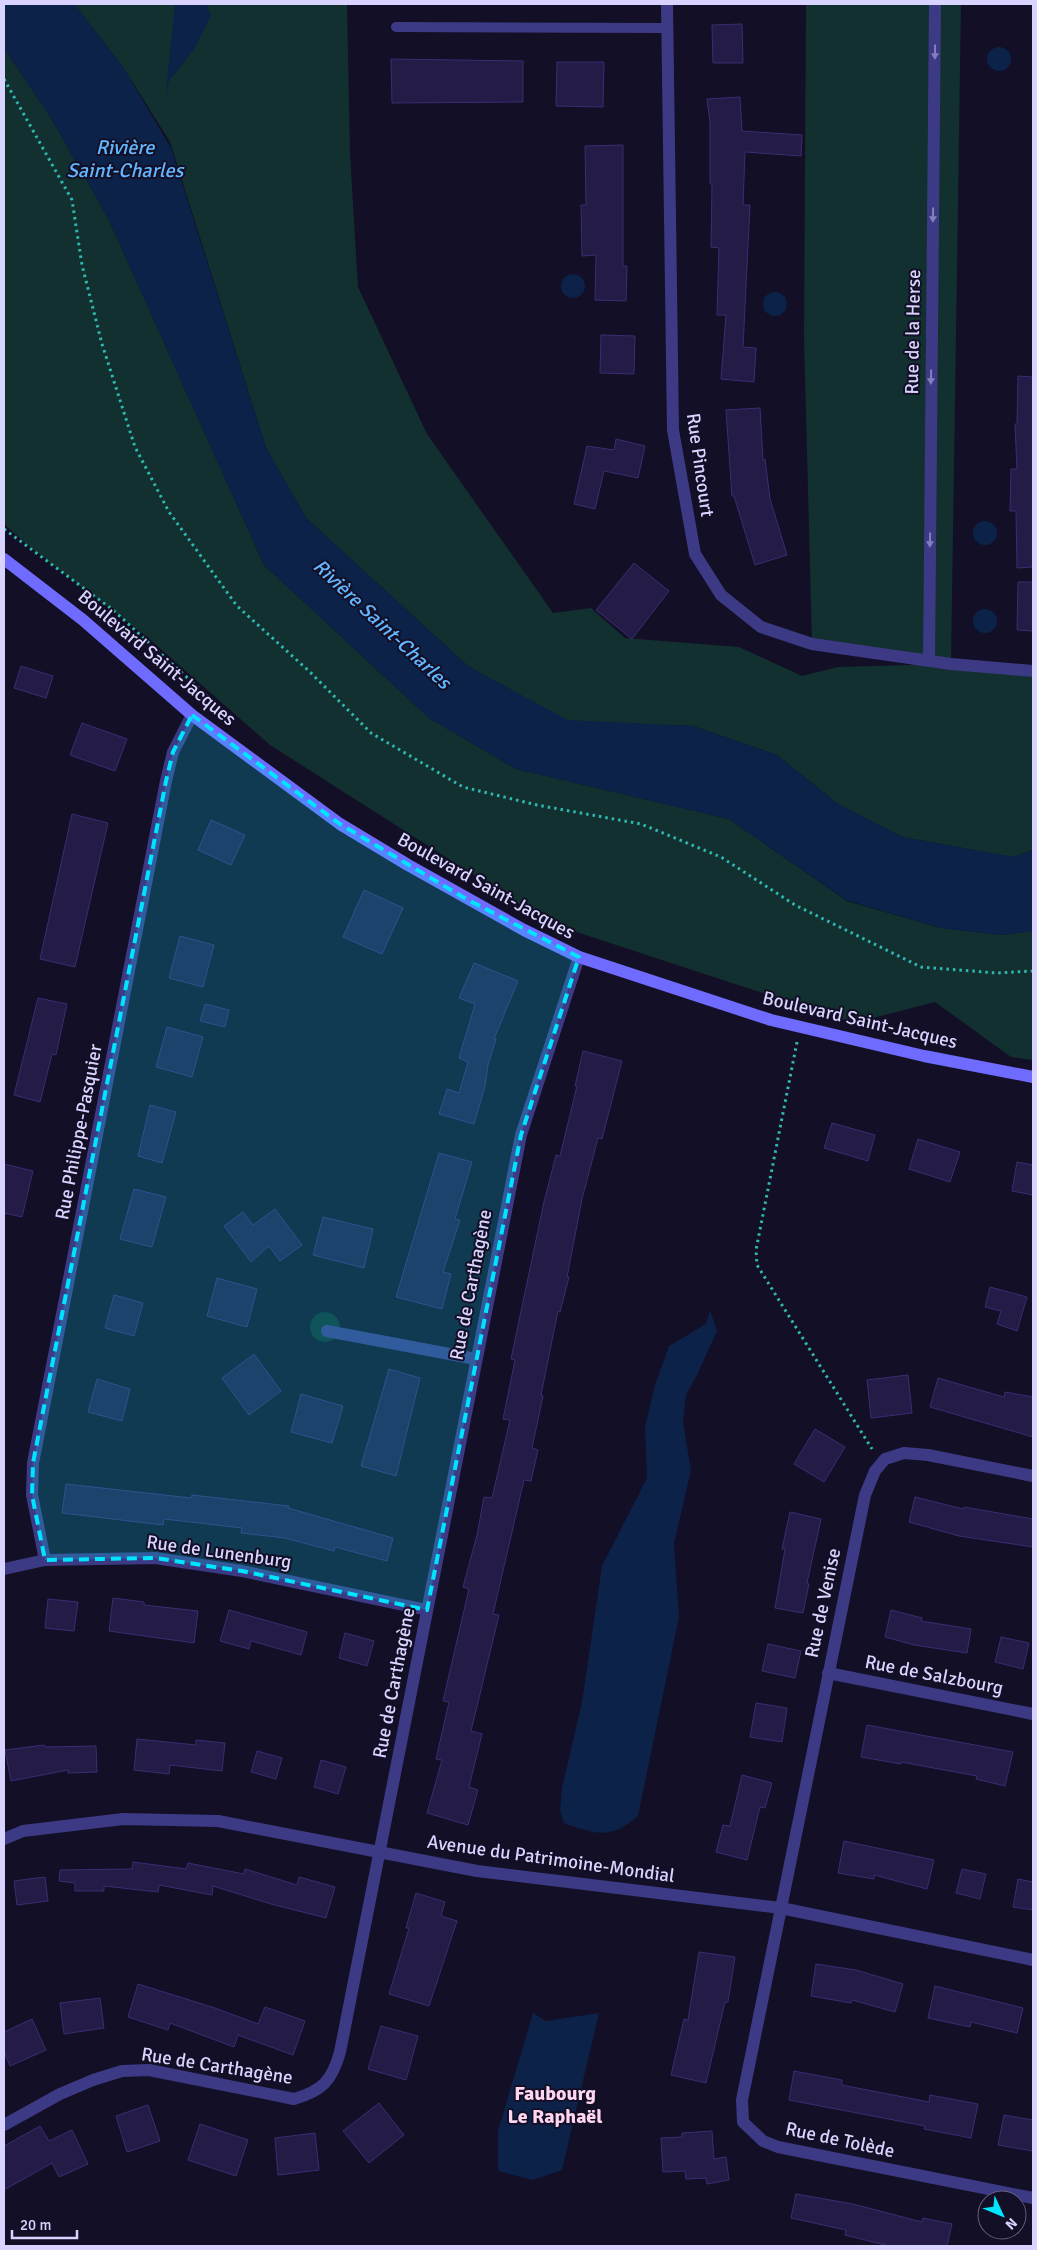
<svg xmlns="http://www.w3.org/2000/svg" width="1037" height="2250" viewBox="0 0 1037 2250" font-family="Signika,sans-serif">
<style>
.green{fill:#12302f}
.water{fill:#0c2248}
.building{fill:#241b47;stroke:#3b2d73}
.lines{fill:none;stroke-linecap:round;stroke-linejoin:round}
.path{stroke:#2fb8b0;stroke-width:3;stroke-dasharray:2.5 4;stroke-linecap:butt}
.lane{stroke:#3d3a85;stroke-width:10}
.street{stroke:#3d3a85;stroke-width:12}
.secondary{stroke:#6f6bff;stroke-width:12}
.oneway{fill:#837fbc}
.marked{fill:#00e5ff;fill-opacity:0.2;stroke:#00e5ff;stroke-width:4;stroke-dasharray:10 6;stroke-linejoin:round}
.labels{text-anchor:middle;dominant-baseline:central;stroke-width:4;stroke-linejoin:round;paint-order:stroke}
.street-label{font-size:19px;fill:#d9d4ff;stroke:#130f26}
.water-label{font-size:20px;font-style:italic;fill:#62b6ff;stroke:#130f26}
.neighbourhood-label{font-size:20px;font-weight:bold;fill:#ffd6f0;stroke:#130f26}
</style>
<rect width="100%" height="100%" fill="#130f26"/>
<path class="green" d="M 74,4 L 175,4 L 211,16 L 206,4 L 347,4 L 350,154 L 358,287 L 427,434 L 553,613 L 591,608 L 625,638 L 739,647 L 802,676 L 838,667 L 946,664 L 812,644 L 804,337 L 806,4 L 961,4 L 951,664 L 1033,677 L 1033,850 L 1013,857 L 902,837 L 838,804 L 777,755 L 693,726 L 568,721 L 469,667 L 306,518 L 266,448 L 170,142 L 123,67 Z
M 4,48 L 51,118 L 108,218 L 264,565 L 429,718 L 516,769 L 729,819 L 847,901 L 941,928 L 1003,935 L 1033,931 L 1033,1060 L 1011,1057 L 935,1002 L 854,1023 L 549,923 L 270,745 L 147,637 L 31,548 L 4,524 Z
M310 1327a15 15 0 1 1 30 0a15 15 0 1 1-30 0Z"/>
<path class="water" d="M 4,4 L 74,4 L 123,67 L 171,148 L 266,448 L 306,518 L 469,667 L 568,720 L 693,726 L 777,755 L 838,804 L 902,837 L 1013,857 L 1033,850 L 1033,931 L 1003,935 L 941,928 L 846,900 L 729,819 L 516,769 L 429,718 L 264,565 L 108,218 L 51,118 L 4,48 Z
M 175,4 L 206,4 L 211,16 L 195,48 L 169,81 L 165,101 Z
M987 59a12 12 0 1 1 24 0a12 12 0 1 1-24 0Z
M561 286a12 12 0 1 1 24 0a12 12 0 1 1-24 0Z
M763 304a12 12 0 1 1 24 0a12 12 0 1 1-24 0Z
M973 533a12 12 0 1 1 24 0a12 12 0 1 1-24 0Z
M973 621a12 12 0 1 1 24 0a12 12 0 1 1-24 0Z
M 710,1310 L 717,1331 L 697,1375 L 686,1395 L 683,1422 L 691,1470 L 674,1544 L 679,1617 L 638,1816 C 612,1840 594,1834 564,1823 L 560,1810 L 562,1788 L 582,1702 L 602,1566 L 647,1478 L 645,1427 L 655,1385 L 669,1346 L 706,1324 Z
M 533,2013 L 546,2021 L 599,2013 L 562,2170 L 533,2180 L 498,2171 L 498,2131 Z"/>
<path class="building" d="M 742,24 L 743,63 L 713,63 L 712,25 Z
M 391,59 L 523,61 L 523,102 L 392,103 Z
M 557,62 L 604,62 L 603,107 L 556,106 Z
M 740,97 L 742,131 L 802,135 L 801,156 L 745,152 L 743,205 L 750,205 L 743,347 L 756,348 L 754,382 L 721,379 L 726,315 L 717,315 L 719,248 L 711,247 L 712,184 L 710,184 L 710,122 L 707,99 Z
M 623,145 L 623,266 L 627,266 L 626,301 L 595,300 L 596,255 L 582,256 L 581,205 L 586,205 L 585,146 Z
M 601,335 L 635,336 L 634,374 L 600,373 Z
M 1018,376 L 1033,377 L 1033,567 L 1017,568 L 1016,511 L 1010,511 L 1011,469 L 1017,469 L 1015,424 L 1017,424 Z
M 760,408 L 763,460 L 765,459 L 770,499 L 787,555 L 755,565 L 734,496 L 732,496 L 726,410 Z
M 616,439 L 645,446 L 638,478 L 604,471 L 595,509 L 574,504 L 587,446 L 614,450 Z
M 634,563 L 669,591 L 632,639 L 596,610 Z
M 1018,582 L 1033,582 L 1033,631 L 1017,630 Z
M 21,666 L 53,676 L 46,698 L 14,688 Z
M 82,723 L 127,739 L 115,771 L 70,755 Z
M 72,814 L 108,823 L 75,967 L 40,959 Z
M 211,820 L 245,835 L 231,865 L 198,850 Z
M 364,890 L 403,908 L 382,954 L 343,937 Z
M 180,936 L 214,945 L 203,987 L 169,978 Z
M 474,963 L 518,981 L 494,1039 L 496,1039 L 488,1065 L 485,1086 L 474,1124 L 439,1114 L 447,1089 L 459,1093 L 468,1062 L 459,1058 L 475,1004 L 459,998 Z
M 38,998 L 67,1004 L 56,1055 L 52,1054 L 40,1102 L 14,1095 Z
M 205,1004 L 229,1010 L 225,1027 L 200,1021 Z
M 167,1027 L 203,1037 L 192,1077 L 156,1067 Z
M 583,1051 L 622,1061 L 602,1139 L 598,1138 L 582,1199 L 567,1277 L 569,1277 L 560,1312 L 558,1311 L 541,1395 L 543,1396 L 532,1448 L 538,1450 L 531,1481 L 524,1480 L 493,1614 L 499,1615 L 471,1731 L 482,1734 L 469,1787 L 478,1790 L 468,1825 L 427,1813 L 442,1760 L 436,1759 L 449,1702 L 443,1701 L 469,1589 L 463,1587 L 477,1535 L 484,1497 L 492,1498 L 510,1420 L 503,1419 L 515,1360 L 511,1359 L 544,1202 L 556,1155 L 560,1156 L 577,1086 L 575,1086 Z
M 150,1105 L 176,1112 L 162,1163 L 138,1156 Z
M 832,1123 L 875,1135 L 868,1161 L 824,1148 Z
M 918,1139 L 960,1152 L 950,1182 L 909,1169 Z
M 439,1153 L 472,1162 L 455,1219 L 460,1220 L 443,1272 L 451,1274 L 442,1309 L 396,1297 Z
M 1017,1162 L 1033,1165 L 1033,1195 L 1012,1191 Z
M 4,1164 L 33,1171 L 22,1217 L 4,1213 Z
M 134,1189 L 166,1197 L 152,1247 L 120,1239 Z
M 275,1209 L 302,1245 L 280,1261 L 269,1246 L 251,1262 L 224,1226 L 243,1212 L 253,1225 Z
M 323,1217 L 373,1229 L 364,1268 L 313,1255 Z
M 217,1278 L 257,1289 L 247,1327 L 207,1316 Z
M 990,1287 L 1027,1297 L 1017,1331 L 997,1324 L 1001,1311 L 985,1307 Z
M 114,1295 L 143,1303 L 134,1336 L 105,1328 Z
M 254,1354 L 281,1391 L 249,1415 L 222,1378 Z
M 389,1369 L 420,1378 L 396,1476 L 361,1466 Z
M 908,1375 L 912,1413 L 871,1418 L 867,1380 Z
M 938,1378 L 1004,1397 L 1005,1392 L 1033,1397 L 1033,1437 L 930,1407 Z
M 97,1379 L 130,1389 L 122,1421 L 88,1412 Z
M 301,1394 L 343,1406 L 332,1443 L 291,1432 Z
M 815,1429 L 845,1447 L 824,1482 L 794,1464 Z
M 66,1484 L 191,1498 L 192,1495 L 289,1506 L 288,1508 L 393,1538 L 387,1561 L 335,1547 L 334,1551 L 285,1538 L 241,1533 L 242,1528 L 164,1519 L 163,1525 L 62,1513 Z
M 915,1497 L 963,1509 L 964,1507 L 1033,1519 L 1033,1547 L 959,1536 L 909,1522 Z
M 790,1512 L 821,1519 L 807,1583 L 809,1584 L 803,1613 L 775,1608 L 785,1549 L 782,1549 Z
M 113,1598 L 144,1602 L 144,1605 L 198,1611 L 194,1643 L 109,1631 Z
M 48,1599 L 78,1602 L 74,1631 L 45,1628 Z
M 229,1610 L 307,1632 L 301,1655 L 251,1641 L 249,1649 L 220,1641 Z
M 891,1610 L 922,1618 L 921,1621 L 971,1629 L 967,1653 L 914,1645 L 885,1637 Z
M 345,1633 L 374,1641 L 367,1666 L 339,1658 Z
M 1001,1637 L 1029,1643 L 1023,1669 L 995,1662 Z
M 768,1644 L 801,1651 L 795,1678 L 762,1671 Z
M 756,1703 L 787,1708 L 782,1742 L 750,1737 Z
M 867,1725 L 1013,1752 L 1005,1786 L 976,1779 L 977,1776 L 901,1762 L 901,1764 L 861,1757 Z
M 137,1739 L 196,1745 L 196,1740 L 225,1743 L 222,1771 L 170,1765 L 169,1774 L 134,1770 Z
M 44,1745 L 45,1747 L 96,1746 L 97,1772 L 68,1773 L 68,1770 L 11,1781 L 5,1750 Z
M 257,1751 L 282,1758 L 276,1779 L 251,1772 Z
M 321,1760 L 346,1767 L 338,1794 L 314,1787 Z
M 742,1775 L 772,1783 L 765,1808 L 760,1807 L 747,1860 L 716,1852 L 723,1825 L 730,1826 Z
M 844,1841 L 934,1860 L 927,1889 L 874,1875 L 874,1879 L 838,1873 Z
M 133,1862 L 186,1869 L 188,1863 L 244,1874 L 245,1869 L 297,1885 L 299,1877 L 335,1887 L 326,1918 L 271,1904 L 213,1886 L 212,1895 L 159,1885 L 158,1892 L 104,1886 L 104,1891 L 75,1891 L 75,1883 L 59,1881 L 60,1870 L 132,1869 Z
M 962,1869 L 986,1874 L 980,1899 L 956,1893 Z
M 45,1877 L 48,1901 L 17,1905 L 14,1881 Z
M 1018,1879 L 1033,1882 L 1033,1910 L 1013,1907 Z
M 416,1893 L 445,1902 L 441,1916 L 457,1921 L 429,2006 L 389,1994 L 409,1928 L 406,1928 Z
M 699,1952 L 735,1957 L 728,2002 L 725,2002 L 706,2083 L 671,2075 L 684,2019 L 688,2020 Z
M 816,1964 L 856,1970 L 903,1984 L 895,2012 L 852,2000 L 851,2003 L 811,1996 Z
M 138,1984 L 212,2007 L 258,2024 L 265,2007 L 305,2021 L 293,2055 L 238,2035 L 234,2047 L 170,2023 L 168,2030 L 128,2017 Z
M 935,1986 L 1023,2008 L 1017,2033 L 971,2022 L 970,2027 L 928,2018 Z
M 100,1998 L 104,2028 L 64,2034 L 60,2003 Z
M 32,2019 L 46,2050 L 10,2066 L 4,2052 L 4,2032 Z
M 381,2026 L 418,2036 L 406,2080 L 368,2069 Z
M 794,2071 L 842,2080 L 842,2085 L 929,2102 L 930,2095 L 978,2104 L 971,2138 L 924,2129 L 925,2126 L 789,2100 Z
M 379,2103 L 404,2135 L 369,2163 L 343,2131 Z
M 148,2105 L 160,2141 L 127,2152 L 116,2116 Z
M 1004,2115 L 1033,2120 L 1033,2151 L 998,2145 Z
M 200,2124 L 248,2140 L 236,2176 L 188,2160 Z
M 40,2126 L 49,2141 L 72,2130 L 88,2164 L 59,2177 L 52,2163 L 4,2190 L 4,2146 Z
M 712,2131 L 714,2159 L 726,2157 L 729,2180 L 707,2184 L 706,2178 L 686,2179 L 685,2171 L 663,2172 L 661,2138 L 682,2137 L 682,2133 Z
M 315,2133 L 319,2170 L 278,2175 L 275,2138 Z
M 796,2194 L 853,2204 L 922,2222 L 923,2218 L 952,2224 L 947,2246 L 889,2246 L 845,2235 L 846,2230 L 791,2218 Z"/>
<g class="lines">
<path class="path" d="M 4,79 L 72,200 L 82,265 L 102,344 L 135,447 L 169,512 L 237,606 L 310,672 L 371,733 L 463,787 L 537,805 L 641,824 L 721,857 L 795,905 L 921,967 L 996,973 L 1033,971
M 4,529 L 113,610 L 192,682 L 186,689
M 192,682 L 225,713 L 222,717
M 797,1042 L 756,1250 L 757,1265 L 872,1449"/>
<path class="lane" d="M 396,27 L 667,28"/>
<path class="street" d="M 667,4 L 673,430 L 695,554 L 721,595 L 761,627 L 812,644 L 951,664 L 1033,671
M 929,661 L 935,4
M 327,1331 L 476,1359
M 1033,1476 L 928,1455 L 904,1453 L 885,1459 L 875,1471 L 865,1495 L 742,2100 L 743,2122 L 763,2141 L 778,2147 L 1033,2198
M 45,1560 L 32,1495 L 33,1463 L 166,781 L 173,752 L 192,715
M 4,1569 L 45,1560 L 155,1558 L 242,1571 L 427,1610
M 828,1673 L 1033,1714
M 4,1839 L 23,1831 L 123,1819 L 218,1821 L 477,1871 L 781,1908 L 1033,1960
M 4,2125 L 60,2094 L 93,2080 L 122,2071 L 149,2070 L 294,2099 C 322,2091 332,2081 340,2052 L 521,1135 L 579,957"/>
<path class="secondary" d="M 4,559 L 83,620 L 192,715 L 340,824 L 408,865 L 524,930 L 579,957 L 771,1020 L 924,1056 L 1033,1077"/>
</g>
<defs><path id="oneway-solid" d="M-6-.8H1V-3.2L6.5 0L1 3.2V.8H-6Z" transform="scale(1.25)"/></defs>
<g class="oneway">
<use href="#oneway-solid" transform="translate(935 52) rotate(91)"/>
<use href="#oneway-solid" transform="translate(933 215) rotate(91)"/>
<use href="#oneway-solid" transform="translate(931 377) rotate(91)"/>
<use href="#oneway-solid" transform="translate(930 540) rotate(91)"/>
</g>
<path class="marked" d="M 192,715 L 340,824 L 468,900 L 579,957 L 521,1135 L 427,1610 L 242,1571 L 155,1558 L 45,1560 L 32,1495 L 33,1463 L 166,781 L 173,752 Z"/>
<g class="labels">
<g class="street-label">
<text transform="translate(913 332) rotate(-89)">Rue de la Herse</text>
<text transform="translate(700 465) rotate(82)">Rue Pincourt</text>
<text transform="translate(157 658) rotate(40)">Boulevard Saint-Jacques</text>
<text transform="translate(486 886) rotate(29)">Boulevard Saint-Jacques</text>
<text transform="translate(860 1020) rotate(13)">Boulevard Saint-Jacques</text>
<text transform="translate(79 1132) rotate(-79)">Rue Philippe-Pasquier</text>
<text transform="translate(471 1285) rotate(-79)">Rue de Carthagène</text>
<text transform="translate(219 1552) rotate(8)">Rue de Lunenburg</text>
<text transform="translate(823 1603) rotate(-78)">Rue de Venise</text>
<text transform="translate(934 1675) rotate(11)">Rue de Salzbourg</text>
<text transform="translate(394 1683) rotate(-79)">Rue de Carthagène</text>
<text transform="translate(551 1859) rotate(8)">Avenue du Patrimoine-Mondial</text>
<text transform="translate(217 2066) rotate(9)">Rue de Carthagène</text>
<text transform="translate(840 2140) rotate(12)">Rue de Tolède</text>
</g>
<g class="water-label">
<text x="125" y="147">Rivière<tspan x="125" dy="23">Saint-Charles</tspan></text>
<text transform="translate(382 624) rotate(43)">Rivière Saint-Charles</text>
</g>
<g class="neighbourhood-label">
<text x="555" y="2093">Faubourg<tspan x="555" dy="23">Le Raphaël</tspan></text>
</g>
</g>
<rect width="1037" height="2250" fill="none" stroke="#d9d4ff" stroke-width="10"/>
<g transform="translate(1002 2215) rotate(134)"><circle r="24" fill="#130f26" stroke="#625e7d"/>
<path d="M0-4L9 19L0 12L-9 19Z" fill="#00e5ff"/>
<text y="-8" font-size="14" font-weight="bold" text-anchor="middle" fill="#d9d4ff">N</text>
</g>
<path d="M12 2230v8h65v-8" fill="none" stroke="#d9d4ff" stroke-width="2.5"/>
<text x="20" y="2230" font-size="15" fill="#d9d4ff" stroke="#130f26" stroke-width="4" paint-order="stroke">20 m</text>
</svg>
